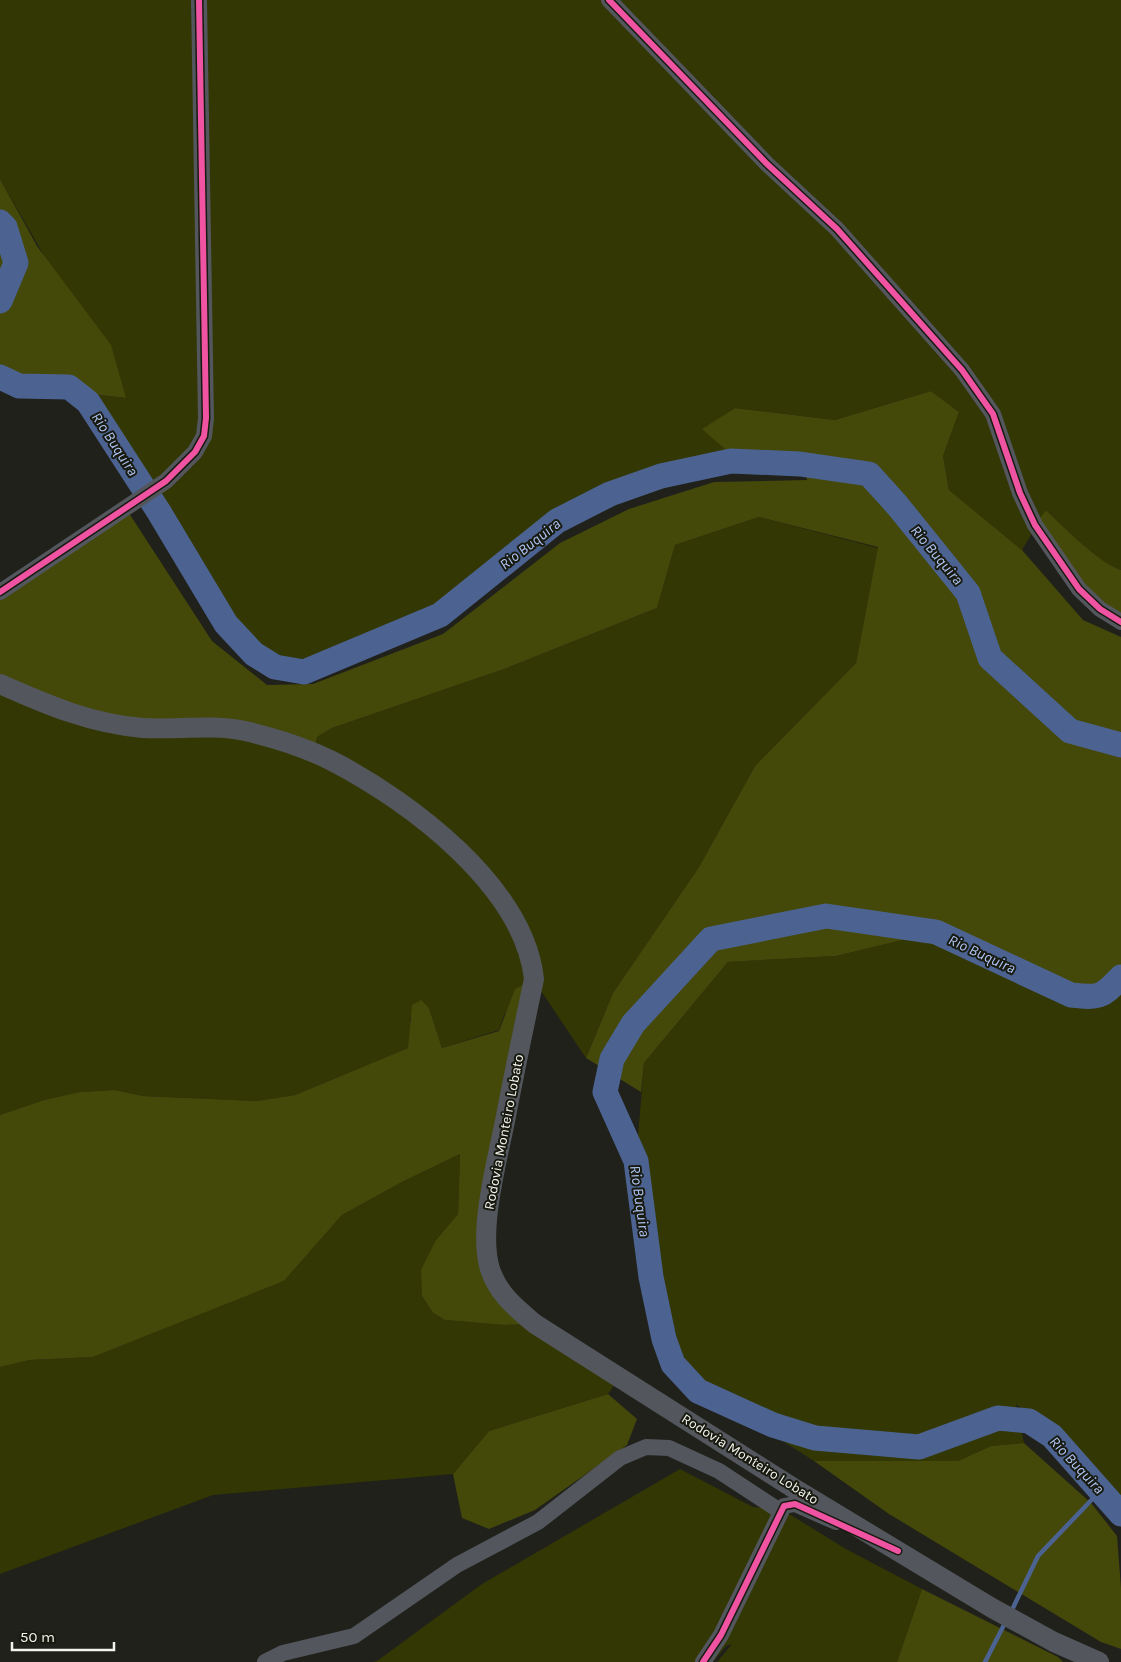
<svg xmlns="http://www.w3.org/2000/svg" width="1121" height="1662" viewBox="0 0 1121 1662" font-family="Karla,sans-serif">
<style>
.green{fill:#333704}
.forest{fill:#444809}
.lines{fill:none;stroke-linecap:round;stroke-linejoin:round}
.stream{stroke:#4c6391;stroke-width:4.5}
.river{stroke:#4c6391;stroke-width:25}
.minor{stroke:#53575d;stroke-width:16}
.major{stroke:#53575d;stroke-width:20}
.cycleway-casing{stroke:#181a10;stroke-width:9}
.cycleway{stroke:#f153a3;stroke-width:6}
.labels{text-anchor:middle;dominant-baseline:central;stroke-width:4;stroke-linejoin:round;paint-order:stroke}
.street-label{font-size:14px;fill:#f2f3ec;stroke:#181a10}
.water-label{font-size:15px;font-style:italic;fill:#afc6f5;stroke:#181a10}
</style>
<rect width="100%" height="100%" fill="#20211b"/>
<path class="green" d="M 0,0 L 1121,0 L 1121,570 C 1098,562 1064,527 1046,510 L 1022,550 L 949,490 L 943,456 L 959,412 L 931,391 L 835,420 L 735,408 L 703,429 L 728,452 L 731,461 L 661,476 L 610,494 L 557,521 L 440,615 L 304,672 L 275,667 L 254,654 L 226,624 L 159,512 L 88,402 L 75,392 L 126,398 L 0,179 Z
M 759,517 L 878,548 L 856,663 L 755,766 L 699,867 L 613,993 L 586,1058 L 533,979 L 504,1015 L 499,1030 L 442,1048 L 429,1008 L 410,1018 L 411,1034 L 408,1048 L 295,1095 L 257,1101 L 143,1096 L 115,1090 L 80,1092 L 44,1100 L 0,1115 L 0,684 L 223,729 L 314,753 L 317,737 L 332,728 L 507,668 L 657,608 L 675,545 Z
M 936,932 L 1071,995 L 1109,990 L 1121,977 L 1121,1514 L 1052,1436 L 1016,1404 L 1024,1443 L 991,1446 L 958,1461 L 814,1461 L 717,1399 L 698,1391 L 673,1364 L 664,1339 L 651,1277 L 636,1161 L 644,1063 L 728,962 L 836,956 Z
M 460,1154 L 458,1214 L 436,1240 L 422,1296 L 433,1313 L 445,1320 L 504,1325 L 535,1324 L 620,1377 L 608,1394 L 489,1431 L 453,1474 L 213,1495 L 0,1574 L 0,1367 L 30,1360 L 93,1357 L 284,1281 L 342,1215 L 402,1182 Z
M 680,1469 L 753,1507 L 781,1509 L 846,1549 L 922,1589 L 897,1662 L 717,1662 L 732,1644 L 726,1646 L 713,1662 L 372,1662 L 377,1661 L 482,1584 Z"/>
<path class="forest" d="M 0,179 L 37,246 L 111,345 L 126,398 L 75,392 L 69,387 L 19,386 L 0,377 Z
M 931,391 L 959,412 L 943,456 L 949,490 L 1022,550 L 1083,620 L 1121,637 L 1121,977 C 1101,998 1099,998 1071,995 L 936,932 L 836,956 L 728,962 L 644,1063 L 641,1092 L 586,1058 L 613,993 L 699,867 L 755,766 L 856,663 L 878,547 L 759,517 L 675,545 L 657,608 L 507,668 L 332,728 L 317,737 L 314,753 L 294,746 L 169,730 L 0,684 L 0,592 L 125,507 L 212,641 L 267,685 L 313,684 L 443,634 L 560,543 L 629,509 L 714,482 L 807,480 L 801,456 L 728,452 L 702,429 L 735,408 L 835,420 Z
M 1046,510 C 1064,527 1098,562 1121,570 L 1121,622 L 1100,609 L 1035,525 Z
M 534,979 L 488,1203 L 490,1267 L 535,1324 L 504,1325 L 445,1320 L 433,1313 L 422,1296 L 421,1270 L 436,1240 L 458,1214 L 460,1154 L 402,1182 L 342,1215 L 284,1281 L 93,1357 L 30,1360 L 0,1367 L 0,1115 L 44,1100 L 80,1092 L 115,1090 L 143,1096 L 257,1101 L 295,1095 L 408,1048 L 412,1005 L 421,1000 L 429,1008 L 442,1048 L 499,1031 L 515,989 Z
M 608,1394 L 637,1419 L 627,1445 L 535,1510 L 489,1529 L 462,1518 L 453,1474 L 489,1431 Z
M 1024,1443 L 1091,1503 L 1117,1536 L 1121,1588 L 1121,1649 L 1101,1642 L 889,1514 L 814,1461 L 958,1461 L 991,1446 Z
M 922,1589 L 1058,1657 L 1063,1662 L 897,1662 Z"/>
<g class="lines">
<path class="stream" d="M 1011,1612 L 1038,1556 L 1100,1491
M 985,1662 L 1006,1621"/>
<path class="river" d="M 0,222 L 5,227 L 16,263 L 0,301
M 0,377 L 19,386 L 69,387 L 88,402 L 159,512 L 226,624 L 254,654 L 275,667 L 304,672 L 440,615 L 557,521 L 610,494 L 661,476 L 731,461 L 800,464 L 869,474 L 897,505 L 968,593 L 990,658 L 1070,731 L 1121,745
M 1121,977 C 1101,998 1099,998 1071,995 L 936,932 L 826,916 L 711,939 L 633,1024 L 612,1059 L 605,1092 L 636,1161 L 651,1277 L 664,1339 L 673,1364 L 698,1391 L 773,1425 L 815,1438 L 919,1447 L 998,1418 L 1029,1421 L 1052,1436 L 1121,1514"/>
<path class="minor" d="M 609,0 L 767,164 L 837,229 L 962,370 L 993,414 L 1020,493 L 1035,525 L 1079,589 L 1100,609 L 1121,622
M 0,592 L 166,481 L 195,452 L 204,436 L 206,418 L 199,0
M 265,1662 L 283,1653 L 354,1636 L 457,1565 L 538,1522 L 620,1458 L 646,1447 L 669,1448 L 719,1471 L 780,1511
M 703,1662 L 721,1635 L 784,1506 L 795,1504 L 836,1522"/>
<path class="major" d="M 0,684 C 47,705 92,724 143,728 C 177,730 212,724 245,731 C 275,738 307,748 334,762 C 411,802 524,887 534,979 C 524,1026 514,1074 505,1121 C 497,1161 478,1231 490,1269 C 498,1294 516,1308 535,1324 L 795,1489 L 992,1608 L 1054,1642 L 1099,1662"/>
<defs>
<path id="cycleway" d="M 609,0 L 767,164 L 837,229 L 962,370 L 993,414 L 1020,493 L 1035,525 L 1079,589 L 1100,609 L 1121,622
M 0,592 L 166,481 L 195,452 L 204,436 L 206,418 L 199,0
M 703,1662 L 721,1635 L 784,1506 L 795,1504 L 898,1551"/>
</defs>
<use href="#cycleway" class="cycleway-casing"/>
<use href="#cycleway" class="cycleway"/>
</g>
<g class="labels">
<g class="street-label">
<text transform="translate(504 1132) rotate(-79)">Rodovia Monteiro Lobato</text>
<text transform="translate(750 1459) rotate(32)">Rodovia Monteiro Lobato</text>
</g>
<g class="water-label">
<text transform="translate(115 444) rotate(57)">Rio Buquira</text>
<text transform="translate(530 544) rotate(-38)">Rio Buquira</text>
<text transform="translate(937 555) rotate(50)">Rio Buquira</text>
<text transform="translate(982 954) rotate(25)">Rio Buquira</text>
<text transform="translate(640 1201) rotate(82)">Rio Buquira</text>
<text transform="translate(1077 1465) rotate(47)">Rio Buquira</text>
</g>
</g>
<path d="M12 1642v8h102v-8" fill="none" stroke="#f2f3ec" stroke-width="2.5"/>
<text x="20" y="1642" font-size="15" fill="#f2f3ec" stroke="#181a10" stroke-width="4" paint-order="stroke">50 m</text>
</svg>
